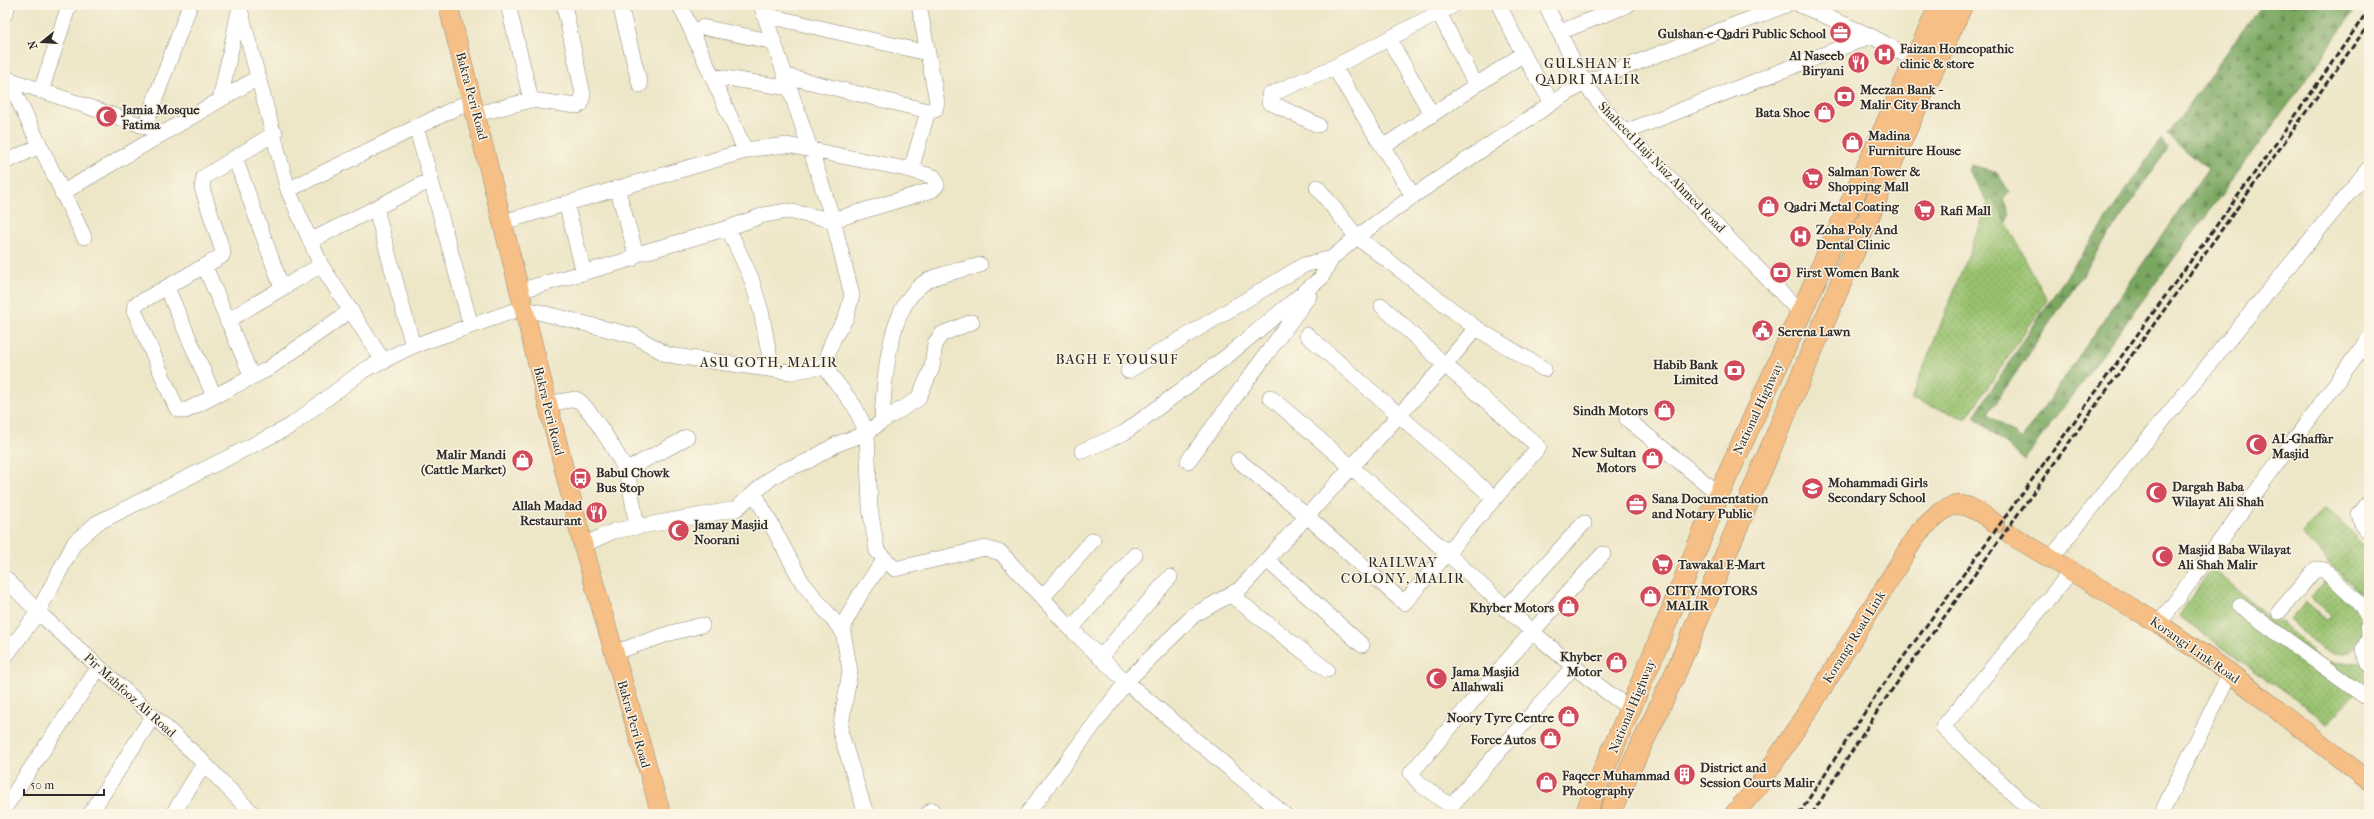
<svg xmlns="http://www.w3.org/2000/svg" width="2374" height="819" viewBox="0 0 2374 819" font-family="'IM FELL French Canon',serif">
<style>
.grass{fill:url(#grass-dots);stroke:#62764c}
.forest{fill:url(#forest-firs);stroke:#526946}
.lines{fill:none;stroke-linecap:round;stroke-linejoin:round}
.minor-casing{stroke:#8c8879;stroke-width:16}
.major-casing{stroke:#8c8879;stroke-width:20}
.highway-casing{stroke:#8c8879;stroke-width:22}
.minor{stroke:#fff;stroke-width:15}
.major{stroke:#f5bf86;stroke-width:19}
.highway{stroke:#f5bf86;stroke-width:21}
.rail{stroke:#2b2b2b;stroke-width:3;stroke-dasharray:6 3;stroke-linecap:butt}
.labels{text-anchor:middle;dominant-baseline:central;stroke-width:3;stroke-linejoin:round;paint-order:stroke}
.poi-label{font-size:13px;font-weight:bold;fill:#2b2b2b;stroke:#fcf5e5;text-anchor:start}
.street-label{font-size:13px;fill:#2b2b2b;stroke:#fcf5e5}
.neighbourhood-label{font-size:14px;letter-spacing:1px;fill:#2b2b2b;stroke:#fcf5e5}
</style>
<defs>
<pattern id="grass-dots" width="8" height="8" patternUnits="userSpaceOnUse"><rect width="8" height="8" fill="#98c16e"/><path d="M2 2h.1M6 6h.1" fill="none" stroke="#7c9d5b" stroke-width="1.8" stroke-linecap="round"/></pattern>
<pattern id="forest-firs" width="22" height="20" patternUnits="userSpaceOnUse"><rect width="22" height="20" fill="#7aa761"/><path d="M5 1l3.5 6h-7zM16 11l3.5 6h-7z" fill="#648850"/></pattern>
</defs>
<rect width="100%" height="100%" fill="#fcf5e5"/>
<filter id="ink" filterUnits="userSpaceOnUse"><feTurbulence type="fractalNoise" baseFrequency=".025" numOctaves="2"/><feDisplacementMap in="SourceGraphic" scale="8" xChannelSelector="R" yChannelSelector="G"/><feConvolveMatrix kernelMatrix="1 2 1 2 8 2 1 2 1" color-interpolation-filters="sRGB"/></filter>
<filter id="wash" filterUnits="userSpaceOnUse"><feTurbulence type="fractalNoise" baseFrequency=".012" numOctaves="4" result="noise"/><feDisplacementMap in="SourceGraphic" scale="16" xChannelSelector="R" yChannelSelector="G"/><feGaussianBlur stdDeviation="0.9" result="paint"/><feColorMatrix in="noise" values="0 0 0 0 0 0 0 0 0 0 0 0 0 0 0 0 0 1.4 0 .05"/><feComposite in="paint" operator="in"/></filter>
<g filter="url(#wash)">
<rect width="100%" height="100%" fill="#ede6c7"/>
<path class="grass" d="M 1992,195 L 2047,300 L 1966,419 L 1911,399 Z
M 2324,508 L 2329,510 L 2369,551 L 2369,602 L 2329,564 L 2324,555 L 2301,534 Z
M 2211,567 L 2276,623 L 2282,622 L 2320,659 L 2327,662 L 2340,664 L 2369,661 L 2369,677 L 2328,724 L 2179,616 Z
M 2328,579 C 2338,589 2353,599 2361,611 C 2374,630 2356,658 2333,654 C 2318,651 2302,630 2290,620 L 2306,602 L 2327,619 L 2331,615 L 2311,598 Z"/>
<path class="forest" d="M 2261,5 L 2358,5 L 2297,93 L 2024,460 L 1974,416 L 2049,302 L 2161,139 L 2168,148 L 1988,414 L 2021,440 L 2208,169 L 2167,135 Z
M 1970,165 L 1996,171 L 2009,191 L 2004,198 L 2010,215 L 2007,223 L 1992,196 L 1988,203 L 1968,171 Z"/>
</g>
<g filter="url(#ink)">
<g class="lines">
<defs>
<path id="minor" d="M 239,5 L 288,190 L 321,265 L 384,362
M 508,5 L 531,100
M 620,5 L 640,85
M 680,5 L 745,150
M 761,5 L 811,151 L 833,220 L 852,295 L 846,318 L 834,337 L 828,353 L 829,373 L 855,407 L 867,433 L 870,508 L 877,551 L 895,569 L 985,548 L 1001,553 L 1071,629 L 1126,682 L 1027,814
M 1499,5 L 1523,54 L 1552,103
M 1546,5 L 1584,83 L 1615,122 L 1801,313
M 1800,5 L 1871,36 L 1915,60
M 1439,13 L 1476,85
M 5,14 L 8,5
M 765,15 L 927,53
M 702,27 L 774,42
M 1560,32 L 1628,5
M 1389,39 L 1432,115
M 1334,67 L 1413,196
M 712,76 L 790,88
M 786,76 L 928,111
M 5,78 L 164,133
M 8,79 L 84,237
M 41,91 L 69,5
M 220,100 L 239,11
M 477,114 L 531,100 L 577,106 L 581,104 L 583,94 L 564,5
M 1318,125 L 1269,102 L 1269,95 L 1334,67 L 1454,5
M 145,126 L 190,5
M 416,126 L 471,326
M 1625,132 L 1871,36
M 275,133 L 204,177 L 202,188 L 223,252 L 222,256 L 135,305 L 134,310 L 175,405 L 177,409 L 185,411 L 268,369 L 351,310
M 1383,147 L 1523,54
M 235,158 L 282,288
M 5,162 L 40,146
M 911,170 L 928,111 L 935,110 L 937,102 L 919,5
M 1317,187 L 1357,237 L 1476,328 L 1544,369
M 288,190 L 472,100
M 62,193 L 259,77
M 566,203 L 584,273
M 376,209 L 413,346
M 503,222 L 752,149 L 787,145 L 911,170 L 934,177 L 937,185 L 932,190 L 833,220 L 787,211 L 764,215 L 728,228 L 634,255
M 728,228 L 751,278 L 761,311 L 772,369
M 310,241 L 431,180
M 205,267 L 252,377
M 167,288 L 214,396
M 518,291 L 632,259 L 635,250 L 617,188
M 227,321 L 321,265
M 1307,335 L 1494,498
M 1128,371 L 1304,265 L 1332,258
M 1270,397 C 1330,448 1389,499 1447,553 C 1506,608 1564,664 1631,709
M 547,404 L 576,399 C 586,401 621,459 626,472 C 632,489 633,508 637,526
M 1627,419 L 1719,494
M 882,421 L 918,399 L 932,368 L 935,343 L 942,334 L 972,322
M 1082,451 L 1124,433 L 1226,357 L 1321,278 L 1332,258 L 1357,237 L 1413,196 L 1552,103 L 1584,83 L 1786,5
M 1238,460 L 1307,516 L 1404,603 L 1539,447 L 1445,365 L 1382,306
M 1188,461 L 1309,296
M 626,471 C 645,458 667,450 687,437
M 755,494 L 802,582 L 843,632
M 2369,502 L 2359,515 L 2363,527 L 2369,531
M 583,545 L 614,531 L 736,509 L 771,478 L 782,471 L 808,461 L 837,444 L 867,433 L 882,421 C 884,381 888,303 927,281 C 939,273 965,270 980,265
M 2050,559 L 2369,168
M 1267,560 L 1362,645
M 5,578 L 38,612 L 196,755 L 253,814
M 1231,595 L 1327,670
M 1042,598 L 1093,540
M 2240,606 L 2364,696
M 1505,609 L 1584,523
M 2279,612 L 2313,572 L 2318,569 L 2324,570 L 2358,602 L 2368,617 L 2369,636
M 2159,624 L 2369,338
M 1071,629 L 1135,555
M 2369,638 L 2363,650 L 2369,664
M 613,653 L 671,633 L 702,625
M 5,657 L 38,612 L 75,542 L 97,523 L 289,427 L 364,370 L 413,346 L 522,308 L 635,336 L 666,354 L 675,356 L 790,372 L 829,365
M 1100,658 L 1170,577
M 1574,666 L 1451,806 L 1421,785 L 1411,773 L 1532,632 L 1603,554
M 5,807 L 99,667
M 90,814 L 153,716
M 173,814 L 204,764
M 866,814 L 840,731 L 850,671 L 843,632 L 846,620 L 861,593 L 885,559
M 928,814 L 932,810
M 1284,814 L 1126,682 L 1194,615 L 1240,589 L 1445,365 L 1476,328
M 2034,814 L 1943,727 L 2070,573
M 2161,814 L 2230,673"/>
<path id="major" d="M 448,5 L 583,545 L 661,814
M 2011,535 L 2159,624 L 2230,673 L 2369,781
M 1734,814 L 1760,784 L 1813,703 L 1918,533 C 1951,501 1957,495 1995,523"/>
<path id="highway" d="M 1585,814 L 1657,646 L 1719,494 L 1940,5
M 1609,814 L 1675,674 L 1892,162 L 1962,5"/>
</defs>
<use href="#minor" class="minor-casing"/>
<use href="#major" class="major-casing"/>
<use href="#highway" class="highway-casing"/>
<use href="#minor" class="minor"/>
<use href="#major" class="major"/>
<use href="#highway" class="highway"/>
<path class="rail" d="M 1799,814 L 1876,695 L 2282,135 L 2369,9
M 1812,814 L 1884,701 L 2369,24"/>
</g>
</g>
<defs>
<symbol id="office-disc" viewBox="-11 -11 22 22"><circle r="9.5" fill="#d1495b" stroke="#fcf5e5"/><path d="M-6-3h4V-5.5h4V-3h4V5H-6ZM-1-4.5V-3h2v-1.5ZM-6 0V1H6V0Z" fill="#fff"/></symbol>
<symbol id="hospital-disc" viewBox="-11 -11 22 22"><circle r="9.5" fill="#d1495b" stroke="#fcf5e5"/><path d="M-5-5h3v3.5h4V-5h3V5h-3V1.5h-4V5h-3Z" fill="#fff"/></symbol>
<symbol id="restaurant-disc" viewBox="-11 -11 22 22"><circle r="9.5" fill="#d1495b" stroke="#fcf5e5"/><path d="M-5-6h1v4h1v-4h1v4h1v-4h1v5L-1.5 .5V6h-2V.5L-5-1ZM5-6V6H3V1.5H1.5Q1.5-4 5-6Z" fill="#fff"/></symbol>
<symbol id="bank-disc" viewBox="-11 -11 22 22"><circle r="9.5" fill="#d1495b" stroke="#fcf5e5"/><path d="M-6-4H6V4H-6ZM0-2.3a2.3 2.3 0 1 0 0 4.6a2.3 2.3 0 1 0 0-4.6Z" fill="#fff"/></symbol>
<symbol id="shop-disc" viewBox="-11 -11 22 22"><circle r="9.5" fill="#d1495b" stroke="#fcf5e5"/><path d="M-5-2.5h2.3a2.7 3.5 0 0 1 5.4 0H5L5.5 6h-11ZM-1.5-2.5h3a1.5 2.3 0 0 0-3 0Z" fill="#fff"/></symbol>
<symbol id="mosque-disc" viewBox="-11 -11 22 22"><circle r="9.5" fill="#d1495b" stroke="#fcf5e5"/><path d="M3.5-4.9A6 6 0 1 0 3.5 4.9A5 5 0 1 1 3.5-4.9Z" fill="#fff"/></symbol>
<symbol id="supermarket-disc" viewBox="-11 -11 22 22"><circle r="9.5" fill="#d1495b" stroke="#fcf5e5"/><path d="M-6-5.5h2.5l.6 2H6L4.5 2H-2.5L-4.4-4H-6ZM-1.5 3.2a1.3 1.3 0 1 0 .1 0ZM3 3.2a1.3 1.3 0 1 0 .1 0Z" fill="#fff"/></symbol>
<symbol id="civic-disc" viewBox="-11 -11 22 22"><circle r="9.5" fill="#d1495b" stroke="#fcf5e5"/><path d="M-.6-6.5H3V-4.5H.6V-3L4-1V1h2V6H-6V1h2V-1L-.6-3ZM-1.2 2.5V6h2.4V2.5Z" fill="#fff"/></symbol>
<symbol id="bus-disc" viewBox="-11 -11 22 22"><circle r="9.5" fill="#d1495b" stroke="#fcf5e5"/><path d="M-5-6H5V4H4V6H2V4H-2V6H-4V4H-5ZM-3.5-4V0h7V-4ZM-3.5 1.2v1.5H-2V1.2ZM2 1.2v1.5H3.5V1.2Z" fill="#fff"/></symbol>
<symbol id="school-disc" viewBox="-11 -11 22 22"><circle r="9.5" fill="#d1495b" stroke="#fcf5e5"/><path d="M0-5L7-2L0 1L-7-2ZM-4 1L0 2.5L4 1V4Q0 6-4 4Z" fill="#fff"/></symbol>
<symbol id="building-disc" viewBox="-11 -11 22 22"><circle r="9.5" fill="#d1495b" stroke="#fcf5e5"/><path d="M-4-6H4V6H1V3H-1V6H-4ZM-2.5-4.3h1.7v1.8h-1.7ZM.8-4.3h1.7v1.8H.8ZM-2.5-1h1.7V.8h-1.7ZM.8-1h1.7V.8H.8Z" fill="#fff"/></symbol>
</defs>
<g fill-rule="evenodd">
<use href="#office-disc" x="1828" y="20" width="25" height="25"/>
<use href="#hospital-disc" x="1872" y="42" width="25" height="25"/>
<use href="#restaurant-disc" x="1846" y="50" width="25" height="25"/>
<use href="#bank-disc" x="1832" y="84" width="25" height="25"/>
<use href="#shop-disc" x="1812" y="100" width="25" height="25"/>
<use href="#mosque-disc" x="94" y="104" width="25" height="25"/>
<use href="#shop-disc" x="1840" y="130" width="25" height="25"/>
<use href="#supermarket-disc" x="1800" y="166" width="25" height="25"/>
<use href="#shop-disc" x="1756" y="194" width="25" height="25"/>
<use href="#supermarket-disc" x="1912" y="198" width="25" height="25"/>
<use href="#hospital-disc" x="1788" y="224" width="25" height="25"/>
<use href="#bank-disc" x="1768" y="260" width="25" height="25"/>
<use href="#civic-disc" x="1750" y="318" width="25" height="25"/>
<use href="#bank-disc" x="1722" y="358" width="25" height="25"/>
<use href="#shop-disc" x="1652" y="398" width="25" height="25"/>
<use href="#mosque-disc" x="2244" y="432" width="25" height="25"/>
<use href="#shop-disc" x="1640" y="446" width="25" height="25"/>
<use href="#shop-disc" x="510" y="448" width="25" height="25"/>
<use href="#bus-disc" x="568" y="466" width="25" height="25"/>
<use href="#school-disc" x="1800" y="476" width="25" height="25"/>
<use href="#mosque-disc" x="2144" y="480" width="25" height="25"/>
<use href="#office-disc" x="1624" y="492" width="25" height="25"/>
<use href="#restaurant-disc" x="584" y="500" width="25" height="25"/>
<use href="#mosque-disc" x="666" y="518" width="25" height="25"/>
<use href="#mosque-disc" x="2150" y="544" width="25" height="25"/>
<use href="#supermarket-disc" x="1650" y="552" width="25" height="25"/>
<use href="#shop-disc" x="1638" y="584" width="25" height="25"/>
<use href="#shop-disc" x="1556" y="594" width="25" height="25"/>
<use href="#shop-disc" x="1604" y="650" width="25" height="25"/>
<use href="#mosque-disc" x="1424" y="666" width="25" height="25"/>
<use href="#shop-disc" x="1556" y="704" width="25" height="25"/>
<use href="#shop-disc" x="1538" y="726" width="25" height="25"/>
<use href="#building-disc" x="1672" y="762" width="25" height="25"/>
<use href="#shop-disc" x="1534" y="770" width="25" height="25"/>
</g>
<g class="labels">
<g class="poi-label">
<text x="1826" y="33" text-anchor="end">Gulshan-e-Qadri Public School</text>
<text x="1900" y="48">Faizan Homeopathic<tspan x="1900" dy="15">clinic &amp; store</tspan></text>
<text x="1844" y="55" text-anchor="end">Al Naseeb<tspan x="1844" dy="15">Biryani</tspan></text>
<text x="1860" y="89">Meezan Bank -<tspan x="1860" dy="15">Malir City Branch</tspan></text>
<text x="122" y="109">Jamia Mosque<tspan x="122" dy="15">Fatima</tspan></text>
<text x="1810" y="112" text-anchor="end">Bata Shoe</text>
<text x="1868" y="135">Madina<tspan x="1868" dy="15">Furniture House</tspan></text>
<text x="1828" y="171">Salman Tower &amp;<tspan x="1828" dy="15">Shopping Mall</tspan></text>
<text x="1784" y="206">Qadri Metal Coating</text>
<text x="1940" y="210">Rafi Mall</text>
<text x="1816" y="229">Zoha Poly And<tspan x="1816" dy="15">Dental Clinic</tspan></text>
<text x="1796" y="272">First Women Bank</text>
<text x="1778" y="331">Serena Lawn</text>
<text x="1718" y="364" text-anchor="end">Habib Bank<tspan x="1718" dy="15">Limited</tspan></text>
<text x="1648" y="410" text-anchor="end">Sindh Motors</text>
<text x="2272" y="438">AL-Ghaffar<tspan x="2272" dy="15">Masjid</tspan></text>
<text x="1636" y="452" text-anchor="end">New Sultan<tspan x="1636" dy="15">Motors</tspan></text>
<text x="506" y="454" text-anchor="end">Malir Mandi<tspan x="506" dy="15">(Cattle Market)</tspan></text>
<text x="596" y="472">Babul Chowk<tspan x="596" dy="15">Bus Stop</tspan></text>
<text x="1828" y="482">Mohammadi Girls<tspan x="1828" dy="15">Secondary School</tspan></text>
<text x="2172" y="486">Dargah Baba<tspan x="2172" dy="15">Wilayat Ali Shah</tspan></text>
<text x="1652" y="498">Sana Documentation<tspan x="1652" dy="15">and Notary Public</tspan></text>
<text x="582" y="505" text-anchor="end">Allah Madad<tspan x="582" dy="15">Restaurant</tspan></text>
<text x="694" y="524">Jamay Masjid<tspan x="694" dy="15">Noorani</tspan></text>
<text x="2178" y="549">Masjid Baba Wilayat<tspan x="2178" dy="15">Ali Shah Malir</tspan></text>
<text x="1678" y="564">Tawakal E-Mart</text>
<text x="1666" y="590">CITY MOTORS<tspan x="1666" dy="15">MALIR</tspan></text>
<text x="1554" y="607" text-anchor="end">Khyber Motors</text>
<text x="1602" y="656" text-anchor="end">Khyber<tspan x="1602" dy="15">Motor</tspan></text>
<text x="1452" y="671">Jama Masjid<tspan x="1452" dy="15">Allahwali</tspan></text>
<text x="1554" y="717" text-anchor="end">Noory Tyre Centre</text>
<text x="1536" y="739" text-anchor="end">Force Autos</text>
<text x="1700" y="767">District and<tspan x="1700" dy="15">Session Courts Malir</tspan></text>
<text x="1562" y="775">Faqeer Muhammad<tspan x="1562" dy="15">Photography</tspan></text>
</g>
<g class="street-label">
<text transform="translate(472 96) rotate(75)">Bakra Peri Road</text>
<text transform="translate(1662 167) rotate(46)">Shaheed Haji Niaz Ahmed Road</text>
<text transform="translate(1758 408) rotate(-65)">National Highway</text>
<text transform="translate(549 411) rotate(76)">Bakra Peri Road</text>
<text transform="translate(1854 637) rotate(-58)">Korangi Road Link</text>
<text transform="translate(2195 650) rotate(35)">Korangi Link Road</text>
<text transform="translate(130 695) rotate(42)">Pir Mahfooz Ali Road</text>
<text transform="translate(1632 706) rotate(-67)">National Highway</text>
<text transform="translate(634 724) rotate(74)">Bakra Peri Road</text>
</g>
<g class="neighbourhood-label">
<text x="1588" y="63">GULSHAN E<tspan x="1588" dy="16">QADRI MALIR</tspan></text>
<text x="1117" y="359">BAGH E YOUSUF</text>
<text x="769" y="362">ASU GOTH, MALIR</text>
<text x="1403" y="562">RAILWAY<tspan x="1403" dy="16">COLONY, MALIR</tspan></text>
</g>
</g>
<rect width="2374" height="819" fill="none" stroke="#fcf5e5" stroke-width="20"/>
<g transform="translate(42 42) rotate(252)" stroke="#fcf5e5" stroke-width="3" paint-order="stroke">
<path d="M0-3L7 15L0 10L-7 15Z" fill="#2b2b2b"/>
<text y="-6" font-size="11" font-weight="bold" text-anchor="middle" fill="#2b2b2b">N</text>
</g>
<path d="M24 789v6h80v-6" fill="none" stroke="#2b2b2b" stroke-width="2"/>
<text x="30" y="789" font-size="12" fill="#2b2b2b" stroke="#fcf5e5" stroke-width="3" paint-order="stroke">50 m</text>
</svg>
